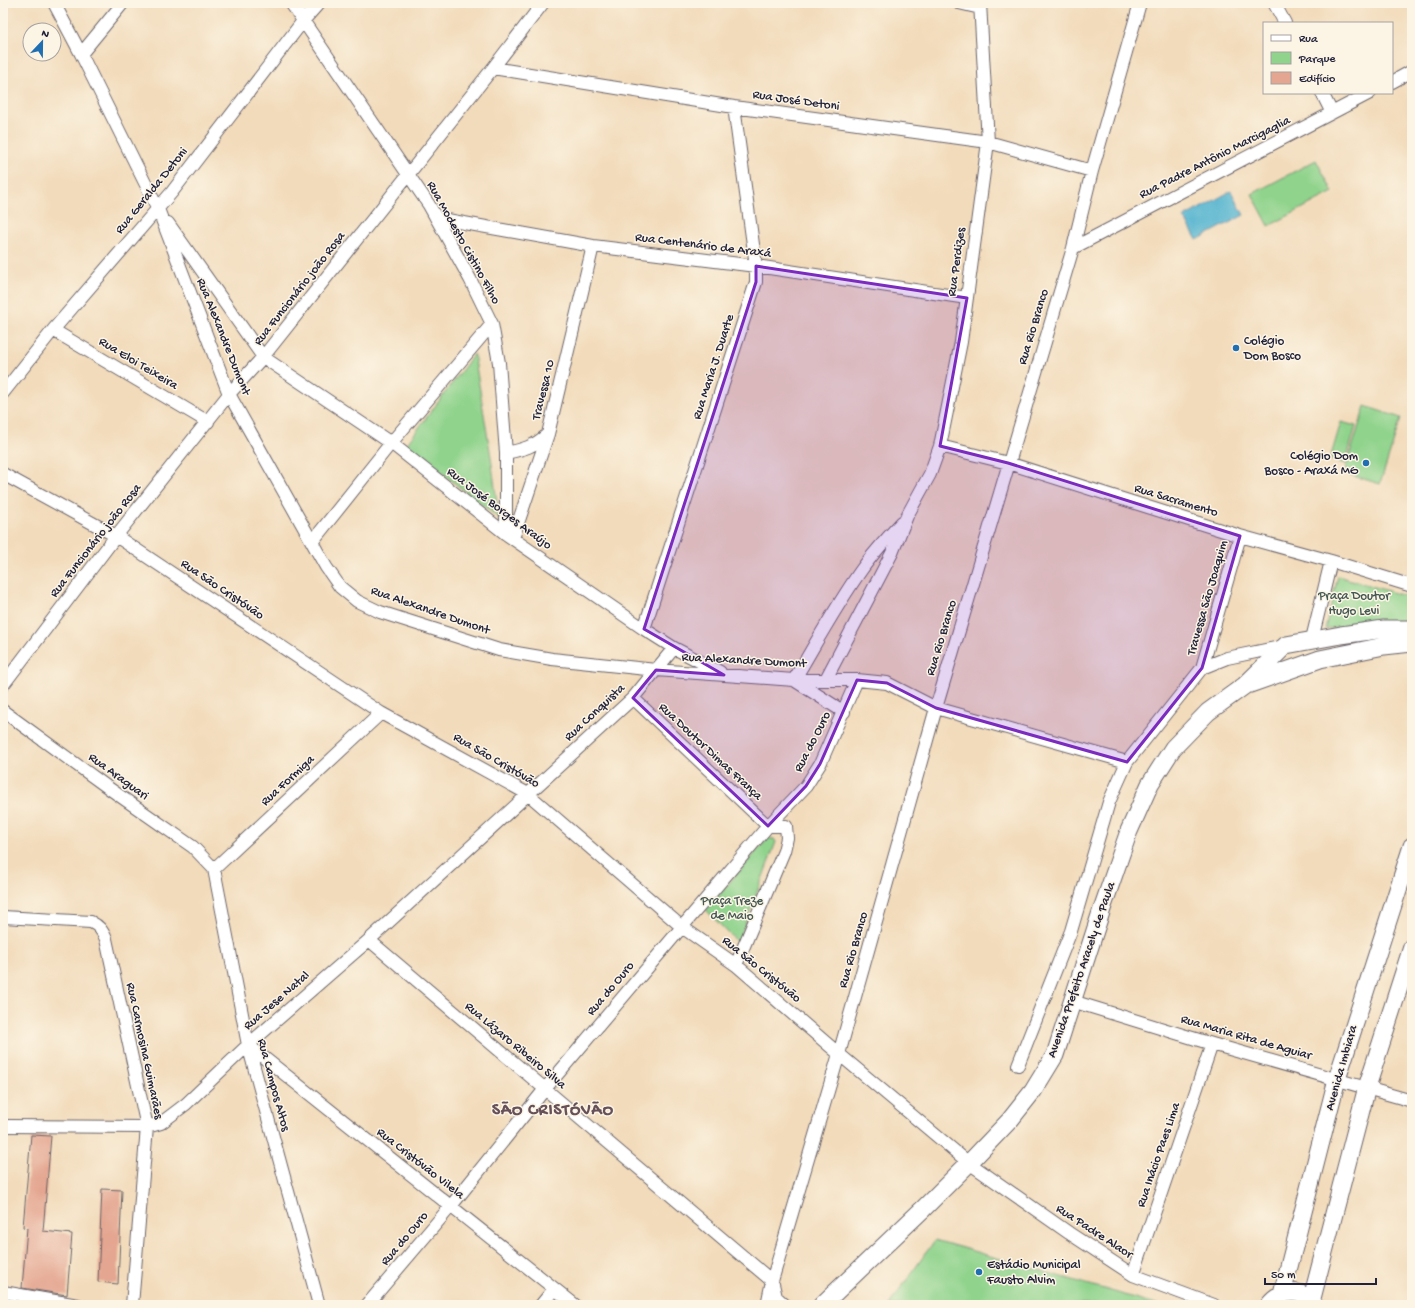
<svg xmlns="http://www.w3.org/2000/svg" width="1415" height="1308" viewBox="0 0 1415 1308" font-family="'Gochi Hand',sans-serif">
<style>
.green{fill:#8fd38c;stroke:#587a64}
.water{fill:#50b2cf;stroke:#396a85}
.building{fill:#e4a690}
.lines{fill:none;stroke-linecap:round;stroke-linejoin:round}
.street-casing{stroke:#6b6368;stroke-width:14}
.secondary-casing{stroke:#6b6368;stroke-width:19}
.street{stroke:#fff;stroke-width:12}
.secondary{stroke:#fff;stroke-width:17}
.marked{fill:#7b2cbf;fill-opacity:0.2;stroke:#7b2cbf;stroke-width:3;stroke-linejoin:round}
.poi-dot{fill:#1f6fb2;stroke:#fcf5e5;stroke-width:1.5}
.labels{text-anchor:middle;dominant-baseline:central;stroke-width:3;stroke-linejoin:round;paint-order:stroke}
.street-label{font-size:13px;fill:#22223b;stroke:#fcf5e5}
.poi-label{font-size:13px;fill:#22223b;stroke:#fcf5e5;text-anchor:start}
.park-label{font-size:13px;fill:#435753;stroke:#fcf5e5}
.district-label{font-size:17px;font-weight:bold;letter-spacing:1px;fill:#665059;stroke:#fcf5e5}
</style>
<rect width="100%" height="100%" fill="#fcf5e5"/>
<filter id="ink" filterUnits="userSpaceOnUse"><feTurbulence type="fractalNoise" baseFrequency=".025" numOctaves="2"/><feDisplacementMap in="SourceGraphic" scale="8" xChannelSelector="R" yChannelSelector="G"/><feConvolveMatrix kernelMatrix="1 2 1 2 8 2 1 2 1" color-interpolation-filters="sRGB"/></filter>
<filter id="wash" filterUnits="userSpaceOnUse"><feTurbulence type="fractalNoise" baseFrequency=".012" numOctaves="4" result="noise"/><feDisplacementMap in="SourceGraphic" scale="16" xChannelSelector="R" yChannelSelector="G"/><feGaussianBlur stdDeviation="0.9" result="paint"/><feColorMatrix in="noise" values="0 0 0 0 0 0 0 0 0 0 0 0 0 0 0 0 0 1.4 0 .05"/><feComposite in="paint" operator="in"/></filter>
<g filter="url(#wash)">
<rect width="100%" height="100%" fill="#f2dbbb"/>
<path class="green" d="M 1316,160 L 1333,192 L 1269,226 L 1252,194 Z
M 474,354 L 491,457 L 499,518 L 406,445 Z
M 1365,406 L 1401,418 L 1380,484 L 1344,473 Z
M 1341,422 L 1356,426 L 1345,464 L 1330,459 Z
M 1338,576 L 1412,598 L 1412,620 L 1325,629 Z
M 768,838 L 774,839 L 776,842 L 738,943 L 706,910 Z
M 935,1240 L 1159,1305 L 889,1305 Z"/>
<path class="water" d="M 1231,191 L 1244,215 L 1197,240 L 1184,217 Z"/>
<g id="blocks">
<path class="building" d="M 31,1135 L 51,1136 L 43,1231 L 72,1234 L 67,1295 L 22,1288 L 27,1228 L 23,1227 Z
M 102,1189 L 122,1190 L 118,1284 L 98,1282 Z"/>
</g>
</g>
<g filter="url(#ink)">
<use href="#blocks" fill-opacity="0" stroke="#6b6368" stroke-width="1"/>
<g class="lines">
<defs>
<path id="street" d="M 54,3 L 81,54 L 158,209 L 229,394 L 326,567 L 340,587 L 357,601 L 380,612 L 499,650 L 552,659 L 656,670 L 794,680 L 857,680 L 887,683 L 936,708 L 1127,762
M 291,3 L 429,205 L 470,279 L 492,324 L 499,363 L 506,453 L 506,534
M 959,3 L 980,8
M 1274,3 L 1285,23
M 81,54 L 123,3
M 493,68 L 734,107 L 988,142 L 1092,171
M 1392,82 L 1412,71
M 1322,93 L 1332,113
M 436,218 L 593,246 L 756,266 L 967,298
M 168,223 L 263,357 L 391,443 L 506,534 L 644,629 L 674,648 L 720,672
M 1073,248 L 1370,93
M 53,330 L 208,422
M 3,393 L 53,330 L 172,192 L 303,21 L 319,3
M 940,446 L 1008,463 L 1240,536 L 1331,561 L 1412,586
M 506,453 C 525,449 533,447 548,434
M 3,474 L 116,536 L 381,713 L 528,794 L 682,927 L 736,965 L 839,1054 L 969,1163 L 1069,1233 L 1133,1275 L 1214,1305
M 513,538 L 548,434 L 593,246
M 312,542 L 391,443 L 492,324
M 644,629 L 756,282 L 756,266 L 734,107
M 1312,639 L 1331,561
M 1202,668 L 1240,536
M 826,679 L 892,553 L 907,516 L 930,474 L 940,446 L 961,342 L 988,142 L 980,3
M 3,685 L 116,536 L 229,394 L 263,357 L 493,68 L 543,3
M 633,698 L 768,826 L 786,826 L 787,838 L 784,851 L 736,965
M 3,711 L 110,789 L 193,847 L 214,869
M 844,712 L 794,680 C 816,643 837,604 862,569 C 874,552 888,537 902,522
M 214,869 L 248,1045 L 319,1305
M 214,869 L 381,713
M 3,917 L 91,922 C 99,926 102,930 106,939 L 147,1127 L 132,1305
M 369,940 L 772,1281
M 1072,1001 L 1212,1044 L 1412,1101
M 248,1045 L 575,1305
M 1018,1065 L 1071,931 L 1109,802 L 1127,762 L 1202,668 L 1227,658 L 1285,646
M 3,1126 L 147,1127 L 161,1123 L 186,1104 L 248,1045 L 369,940 L 633,698 L 674,648
M 1133,1275 L 1212,1044
M 773,1284 L 776,1297 L 785,1305
M 3,1292 L 78,1305
M 367,1305 L 451,1206 L 545,1089 L 682,927 L 768,826 L 806,786 L 820,764 L 857,680
M 541,1305 L 554,1289
M 767,1305 L 772,1281 L 839,1054 L 936,708 L 1073,248 L 1092,171 L 1140,3"/>
<path id="secondary" d="M 1250,684 L 1320,659 L 1384,646 L 1412,643
M 1282,1294 L 1337,1079 L 1412,846
M 1311,1302 L 1367,1087 L 1412,947
M 822,1305 L 923,1209 L 969,1163 L 1010,1120 L 1033,1091 L 1055,1055 L 1102,909 L 1129,831 L 1150,784 L 1173,748 L 1208,712 L 1244,686 L 1286,645 L 1341,635 L 1384,629 L 1412,629
M 1269,1305 C 1280,1291 1302,1286 1313,1305"/>
</defs>
<use href="#street" class="street-casing"/>
<use href="#secondary" class="secondary-casing"/>
<use href="#street" class="street"/>
<use href="#secondary" class="secondary"/>
</g>
</g>
<path class="marked" d="M 756,266 L 967,298 L 940,446 L 1008,463 L 1240,536 L 1202,668 L 1127,762 L 936,708 L 887,683 L 857,680 L 820,764 L 806,786 L 768,826 L 633,698 L 656,670 L 724,675 L 644,629 L 756,282 Z"/>
<g class="poi-dot">
<circle cx="1236" cy="348" r="4"/>
<circle cx="1366" cy="463" r="4"/>
<circle cx="979" cy="1272" r="4"/>
</g>
<g class="labels">
<g class="street-label">
<text transform="translate(796 101) rotate(8)">Rua José Detoni</text>
<text transform="translate(1215 158) rotate(-27)">Rua Padre Antônio Marcigaglia</text>
<text transform="translate(152 191) rotate(-51)">Rua Geralda Detoni</text>
<text transform="translate(463 243) rotate(61)">Rua Modesto Cistino Filho</text>
<text transform="translate(703 246) rotate(7)">Rua Centenário de Araxá</text>
<text transform="translate(957 262) rotate(-82)">Rua Perdizes</text>
<text transform="translate(300 289) rotate(-52)">Rua Funcionário joão Rosa</text>
<text transform="translate(1034 327) rotate(-73)">Rua Rio Branco</text>
<text transform="translate(223 337) rotate(68)">Rua Alexandre Dumont</text>
<text transform="translate(138 364) rotate(31)">Rua Eloi Teixeira</text>
<text transform="translate(714 367) rotate(-72)">Rua Maria J. Duarte</text>
<text transform="translate(544 390) rotate(-76)">Travessa 10</text>
<text transform="translate(1176 501) rotate(17)">Rua Sacramento</text>
<text transform="translate(499 509) rotate(37)">Rua José Borges Araújo</text>
<text transform="translate(96 541) rotate(-52)">Rua Funcionário joão Rosa</text>
<text transform="translate(222 590) rotate(34)">Rua São Cristóvão</text>
<text transform="translate(1208 598) rotate(-74)">Travessa São Joaquim</text>
<text transform="translate(430 611) rotate(19)">Rua Alexandre Dumont</text>
<text transform="translate(942 638) rotate(-73)">Rua Rio Branco</text>
<text transform="translate(744 661) rotate(3)">Rua Alexandre Dumont</text>
<text transform="translate(595 713) rotate(-43)">Rua Conquista</text>
<text transform="translate(813 742) rotate(-63)">Rua do Ouro</text>
<text transform="translate(710 752) rotate(43)">Rua Doutor Dimas França</text>
<text transform="translate(496 761) rotate(30)">Rua São Cristóvão</text>
<text transform="translate(118 777) rotate(36)">Rua Araguari</text>
<text transform="translate(288 781) rotate(-43)">Rua Formiga</text>
<text transform="translate(854 950) rotate(-74)">Rua Rio Branco</text>
<text transform="translate(761 970) rotate(39)">Rua São Cristóvão</text>
<text transform="translate(1082 970) rotate(-71)">Avenida Prefeito Aracely de Paula</text>
<text transform="translate(611 989) rotate(-50)">Rua do Ouro</text>
<text transform="translate(277 1001) rotate(-41)">Rua Jese Natal</text>
<text transform="translate(1246 1038) rotate(16)">Rua Maria Rita de Aguiar</text>
<text transform="translate(515 1046) rotate(40)">Rua Lázaro Ribeiro Silva</text>
<text transform="translate(144 1051) rotate(78)">Rua Carmosina Guimarães</text>
<text transform="translate(1342 1068) rotate(-74)">Avenida Imbiara</text>
<text transform="translate(273 1085) rotate(75)">Rua Campos Altos</text>
<text transform="translate(1159 1155) rotate(-71)">Rua Inácio Paes Lima</text>
<text transform="translate(420 1164) rotate(38)">Rua Cristóvão Vilela</text>
<text transform="translate(1094 1232) rotate(33)">Rua Padre Alaor</text>
<text transform="translate(405 1239) rotate(-50)">Rua do Ouro</text>
</g>
<g class="poi-label">
<text x="1244" y="341">Colégio<tspan x="1244" dy="15">Dom Bosco</tspan></text>
<text x="1358" y="456" text-anchor="end">Colégio Dom<tspan x="1358" dy="15">Bosco - Araxá MG</tspan></text>
<text x="987" y="1265">Estádio Municipal<tspan x="987" dy="15">Fausto Alvim</tspan></text>
</g>
<g class="park-label">
<text x="1354" y="596">Praça Doutor<tspan x="1354" dy="15">Hugo Levi</tspan></text>
<text x="732" y="901">Praça Treze<tspan x="732" dy="15">de Maio</tspan></text>
</g>
<g class="district-label">
<text x="553" y="1111">SÃO CRISTÓVÃO</text>
</g>
</g>
<rect width="1415" height="1308" fill="none" stroke="#fcf5e5" stroke-width="16"/>
<rect x="1263" y="22" width="130" height="72" fill="#fcf5e5" stroke="#a5a1a1"/>
<rect x="1271" y="35" width="20" height="6" fill="#ffffff" stroke="#a5a1a1"/>
<text x="1299" y="42" font-size="12" fill="#22223b">Rua</text>
<rect x="1271" y="52" width="20" height="12" fill="#8fd38c" stroke="#a5a1a1"/>
<text x="1299" y="62" font-size="12" fill="#22223b">Parque</text>
<rect x="1271" y="72" width="20" height="12" fill="#e4a690" stroke="#a5a1a1"/>
<text x="1299" y="82" font-size="12" fill="#22223b">Edifício</text>
<g transform="translate(42 42) rotate(22)"><circle r="19" fill="#fcf5e5" stroke="#a5a1a1"/>
<path d="M0-3L7 15L0 10L-7 15Z" fill="#1f6fb2"/>
<text y="-6" font-size="11" font-weight="bold" text-anchor="middle" fill="#22223b">N</text>
</g>
<path d="M1265 1278v6h111v-6" fill="none" stroke="#22223b" stroke-width="2"/>
<text x="1271" y="1278" font-size="12" fill="#22223b" stroke="#fcf5e5" stroke-width="3" paint-order="stroke">50 m</text>
</svg>
